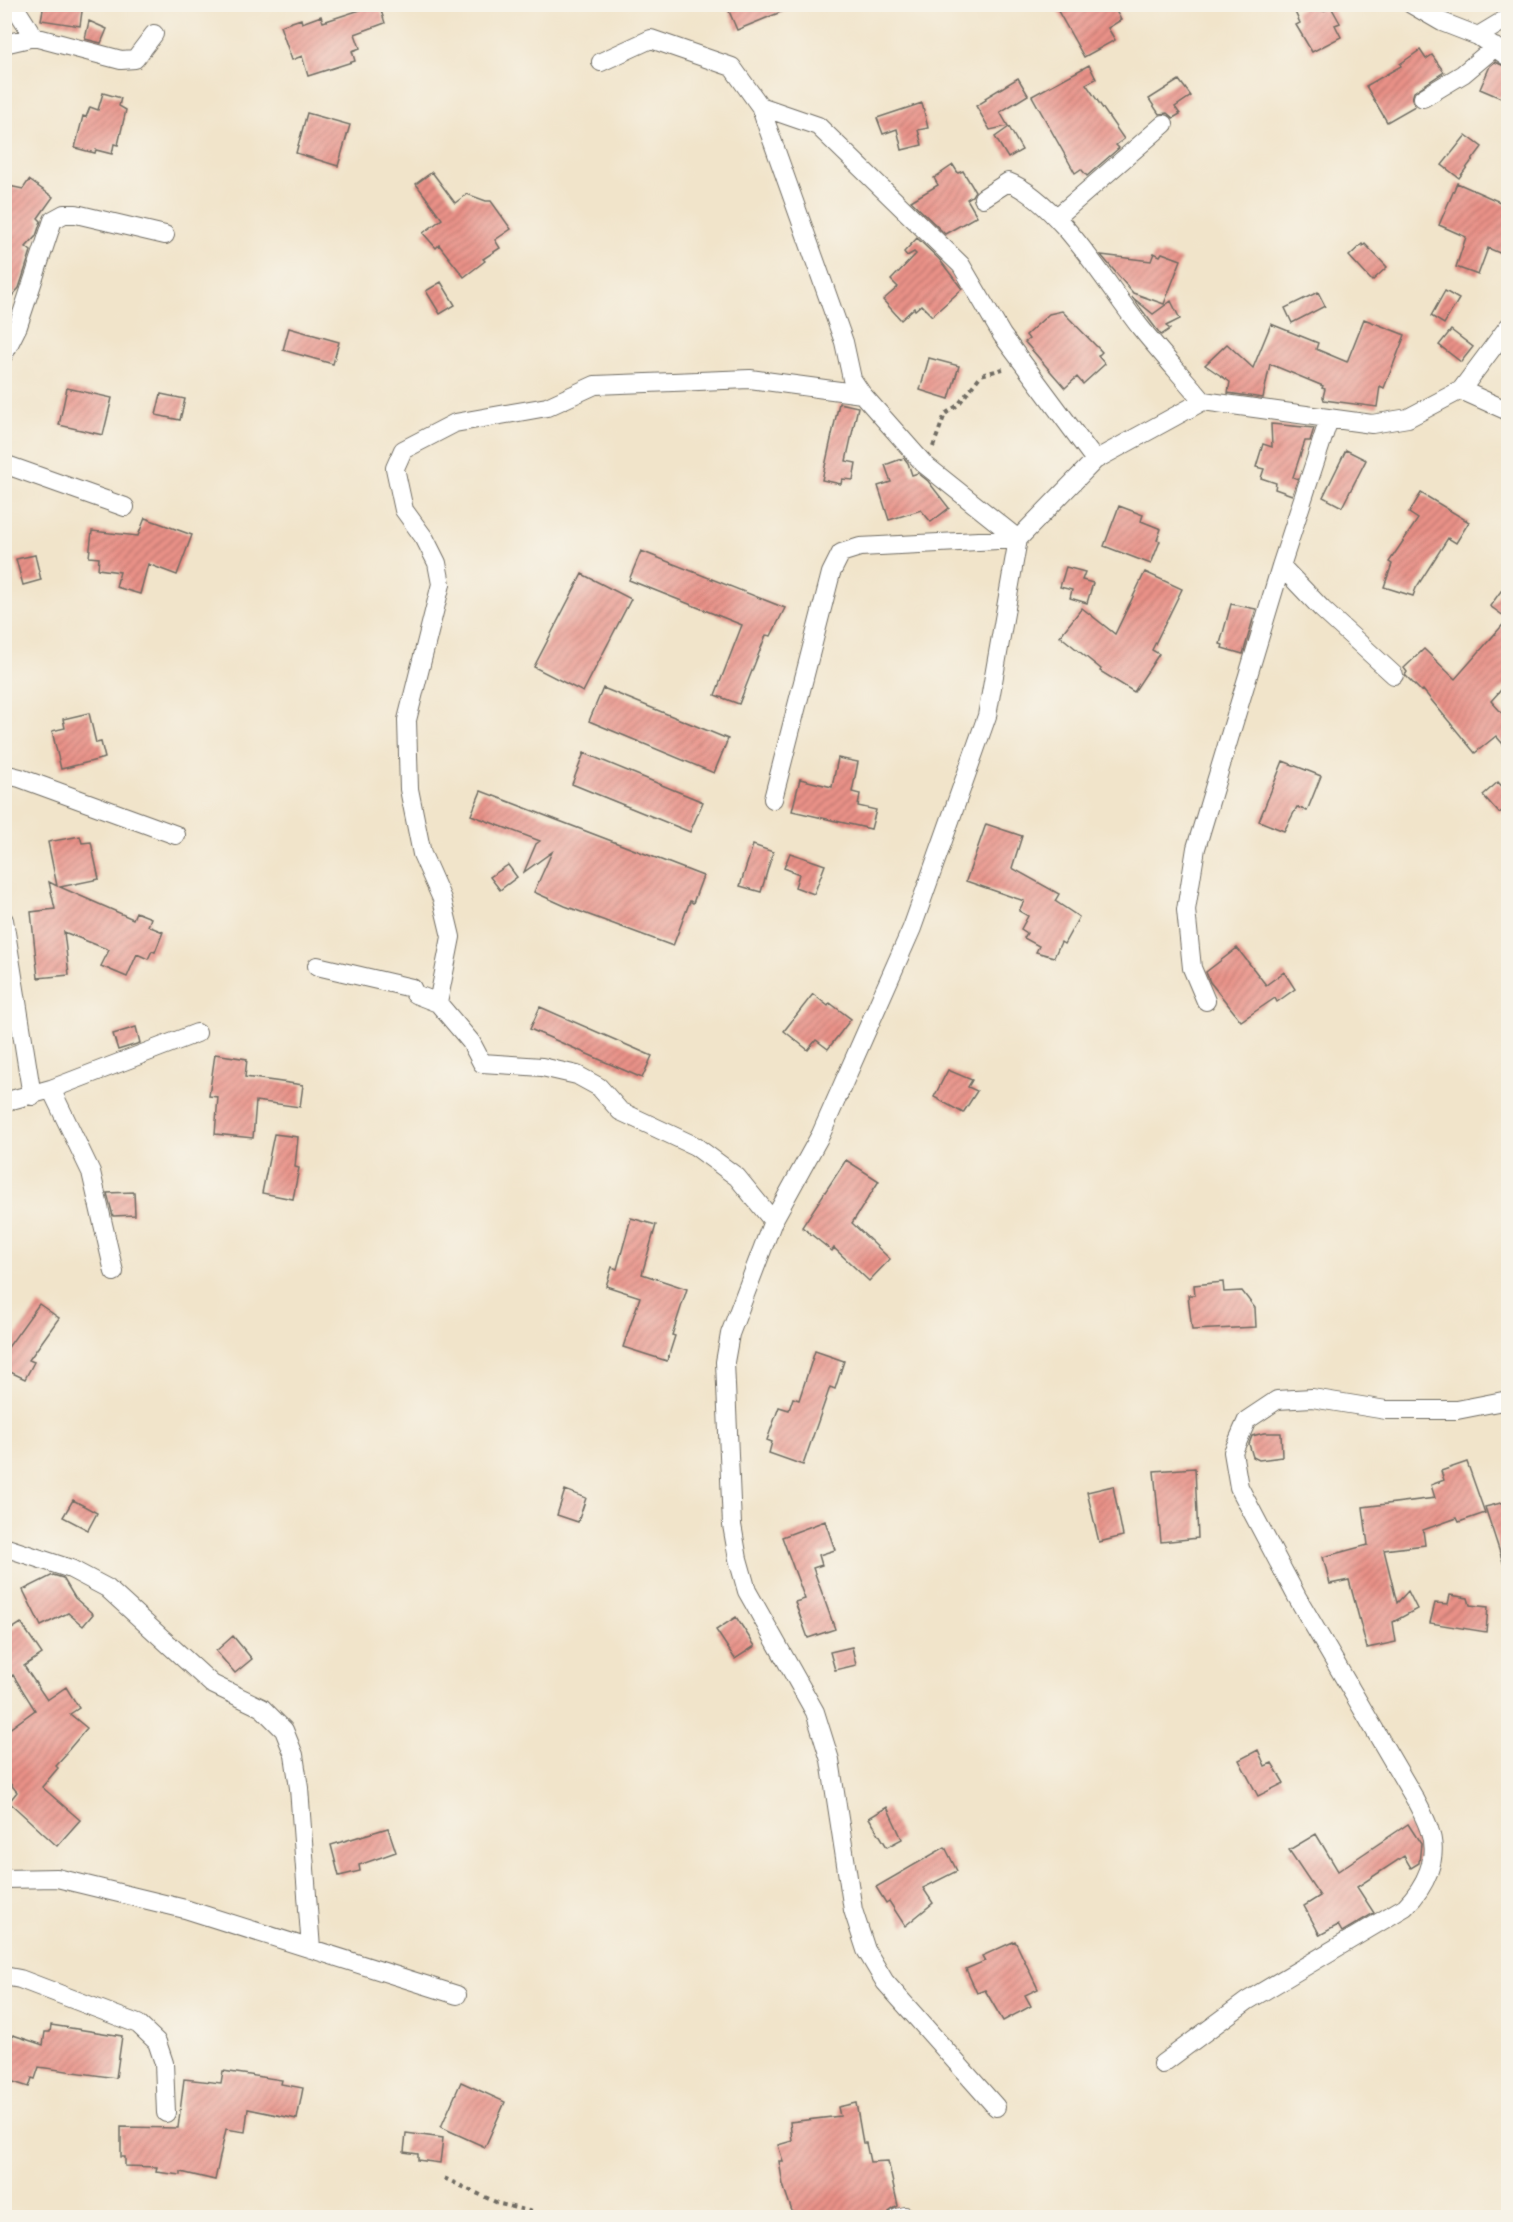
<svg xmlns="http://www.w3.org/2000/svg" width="1513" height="2222" viewBox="0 0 1513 2222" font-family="Mali,sans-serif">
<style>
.building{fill:url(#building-hatch)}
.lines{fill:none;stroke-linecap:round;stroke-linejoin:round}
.minor-casing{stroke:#706c63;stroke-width:20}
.path{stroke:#706c63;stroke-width:4;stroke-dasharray:4.5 4.5;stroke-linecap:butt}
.minor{stroke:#fff;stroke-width:18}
</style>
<defs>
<pattern id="building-hatch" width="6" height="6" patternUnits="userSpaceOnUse" patternTransform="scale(1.5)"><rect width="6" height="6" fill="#e99187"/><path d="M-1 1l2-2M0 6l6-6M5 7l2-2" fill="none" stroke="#bd776f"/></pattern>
</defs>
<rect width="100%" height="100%" fill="#f7f3e8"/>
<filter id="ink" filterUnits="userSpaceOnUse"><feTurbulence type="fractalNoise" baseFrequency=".0167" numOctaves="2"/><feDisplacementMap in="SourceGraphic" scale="12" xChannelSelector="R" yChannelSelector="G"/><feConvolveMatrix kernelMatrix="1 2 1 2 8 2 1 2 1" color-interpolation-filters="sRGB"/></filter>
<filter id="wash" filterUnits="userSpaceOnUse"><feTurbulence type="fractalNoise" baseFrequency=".008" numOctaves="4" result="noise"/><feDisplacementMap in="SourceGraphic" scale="24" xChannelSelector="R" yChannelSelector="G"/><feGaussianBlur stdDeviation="1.35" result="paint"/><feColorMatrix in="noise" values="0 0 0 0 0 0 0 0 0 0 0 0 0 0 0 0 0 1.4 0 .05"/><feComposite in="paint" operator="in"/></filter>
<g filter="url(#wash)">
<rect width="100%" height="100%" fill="#f1e4ca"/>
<g id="blocks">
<path class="building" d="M 44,4 L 83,4 L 80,26 L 41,20 Z
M 358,4 L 379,4 L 385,23 L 355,34 L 360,48 L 352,51 L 355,61 L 308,76 L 302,56 L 292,60 L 280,26 L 301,19 L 302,23 L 321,16 L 323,22 L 360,10 Z
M 726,4 L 798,4 L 798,5 L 737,30 Z
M 1054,4 L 1112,4 L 1121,20 L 1108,28 L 1115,40 L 1084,57 Z
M 1309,4 L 1320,4 L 1323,11 L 1331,7 L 1340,23 L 1335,25 L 1341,37 L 1312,52 L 1296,25 L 1300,23 L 1295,12 Z
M 89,21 L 107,29 L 101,43 L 85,39 Z
M 1420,50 L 1426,59 L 1432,55 L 1444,72 L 1414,92 L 1412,99 L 1415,106 L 1387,122 L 1366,86 L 1401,66 L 1400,64 Z
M 1495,62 L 1509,68 L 1509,82 L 1501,98 L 1480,89 L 1490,66 Z
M 1089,65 L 1096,79 L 1086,84 L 1124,139 L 1116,145 L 1119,148 L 1087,176 L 1081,169 L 1075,173 L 1032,96 Z
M 1018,78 L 1028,95 L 1000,112 L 1008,126 L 990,130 L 976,106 L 986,100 L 985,98 Z
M 1179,80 L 1191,96 L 1175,107 L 1180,114 L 1173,118 L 1167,113 L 1159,114 L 1149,99 Z
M 103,93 L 121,98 L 119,106 L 126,110 L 118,145 L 114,144 L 112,154 L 96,150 L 95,153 L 75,148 L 83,116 L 86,117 L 90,107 L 98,110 Z
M 922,103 L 928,128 L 918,130 L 922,145 L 902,150 L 897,129 L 883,134 L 877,118 Z
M 307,113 L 350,125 L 338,166 L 296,153 Z
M 1009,127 L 1022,150 L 1008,158 L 995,137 Z
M 1466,135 L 1482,147 L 1459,178 L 1442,165 Z
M 953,165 L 958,173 L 963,171 L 975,191 L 972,196 L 967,199 L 977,216 L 945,234 L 911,201 L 938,185 L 934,178 Z
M 432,172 L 455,203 L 467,194 L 486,201 L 491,201 L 511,229 L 495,240 L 500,248 L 483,259 L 485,261 L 464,277 L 439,245 L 436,248 L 423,233 L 442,219 L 416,184 Z
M 29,180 L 53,197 L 38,218 L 41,221 L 36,236 L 26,247 L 31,251 L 19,288 L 4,305 L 4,185 L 23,189 Z
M 1457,183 L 1509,206 L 1509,257 L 1488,248 L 1478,275 L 1456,267 L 1466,237 L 1439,225 Z
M 917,238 L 939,259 L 962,289 L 932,316 L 921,305 L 915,310 L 914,308 L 901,320 L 883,300 L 898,287 L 891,280 L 916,254 L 914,252 L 907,256 L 904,252 Z
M 1362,244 L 1363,246 L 1365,244 L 1387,267 L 1372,281 L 1349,256 Z
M 1154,253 L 1160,256 L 1162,253 L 1181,260 L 1164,304 L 1133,293 L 1101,255 L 1151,261 Z
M 441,282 L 455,305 L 440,314 L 426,291 Z
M 1445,291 L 1459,299 L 1444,324 L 1431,316 Z
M 1318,292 L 1325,306 L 1292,323 L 1285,308 Z
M 1132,297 L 1153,314 L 1171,301 L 1180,319 L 1166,326 L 1170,329 L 1161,335 Z
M 1062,311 L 1102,352 L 1098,356 L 1105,364 L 1083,384 L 1077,377 L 1065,388 L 1025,342 L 1029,339 L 1026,335 L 1049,314 Z
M 1364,319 L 1405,335 L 1384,388 L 1380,386 L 1377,407 L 1324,400 L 1323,397 L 1325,389 L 1322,388 L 1323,386 L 1270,364 L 1263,398 L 1228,393 L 1230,382 L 1205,365 L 1227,344 L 1253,368 L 1271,324 L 1318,343 L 1316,349 L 1347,362 Z
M 289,328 L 339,342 L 333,364 L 283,350 Z
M 1451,330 L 1473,347 L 1461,362 L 1439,345 Z
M 929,358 L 959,366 L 949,399 L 920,390 Z
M 67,388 L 112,398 L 103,435 L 59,425 Z
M 161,394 L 185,399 L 180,420 L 156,415 Z
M 839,403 L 858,407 L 846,461 L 856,463 L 853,480 L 842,479 L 841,484 L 822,480 Z
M 1271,424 L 1314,428 L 1310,441 L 1305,441 L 1293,477 L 1298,479 L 1292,495 L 1275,489 L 1276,483 L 1261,478 L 1264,469 L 1256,467 L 1263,444 L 1272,447 Z
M 1346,450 L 1366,460 L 1342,507 L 1323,497 Z
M 904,458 L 908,463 L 912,475 L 918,473 L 928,481 L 949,508 L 931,522 L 921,510 L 889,520 L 878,486 L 891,482 L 885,465 Z
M 1421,493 L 1469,522 L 1456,543 L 1448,538 L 1416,588 L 1413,596 L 1384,587 L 1392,564 L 1389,562 L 1418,519 L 1409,513 Z
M 1119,506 L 1143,515 L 1141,521 L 1161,529 L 1157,540 L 1160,541 L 1151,564 L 1104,546 Z
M 145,518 L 192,535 L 177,575 L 148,564 L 140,594 L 116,587 L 120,572 L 98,569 L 99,558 L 89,557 L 92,531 L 138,536 Z
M 641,551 L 785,608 L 771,636 L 766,635 L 739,704 L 715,695 L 742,625 L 629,580 Z
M 35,555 L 41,580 L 23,585 L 16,559 Z
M 1066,567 L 1085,572 L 1082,580 L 1093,583 L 1087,603 L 1070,598 L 1072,590 L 1060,587 Z
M 1145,572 L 1182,589 L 1152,650 L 1159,654 L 1134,692 L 1100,671 L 1101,669 L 1060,636 L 1082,608 L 1115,634 Z
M 582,574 L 631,599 L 583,692 L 534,667 Z
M 1509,580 L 1509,681 L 1491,701 L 1509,721 L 1509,751 L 1496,736 L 1475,753 L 1423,690 L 1421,691 L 1405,675 L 1407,672 L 1404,668 L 1424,649 L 1455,679 L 1508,619 L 1490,606 Z
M 1231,604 L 1256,609 L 1243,654 L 1222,648 L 1223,645 L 1220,644 Z
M 603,688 L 728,739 L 714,773 L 589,721 Z
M 89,713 L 96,743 L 101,742 L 105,758 L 61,769 L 52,731 L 65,728 L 63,719 Z
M 584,753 L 703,802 L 690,832 L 572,784 Z
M 838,758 L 858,762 L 852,792 L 860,794 L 858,806 L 876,810 L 871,829 L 792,811 L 800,779 L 832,787 Z
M 1283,761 L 1321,776 L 1307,811 L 1297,807 L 1284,831 L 1259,821 Z
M 1498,782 L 1509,794 L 1509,806 L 1499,813 L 1483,795 Z
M 481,791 L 703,876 L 693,903 L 690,901 L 673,946 L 565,906 L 534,892 L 552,852 L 524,872 L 536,844 L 540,841 L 471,815 Z
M 986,824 L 1022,836 L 1012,868 L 1059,894 L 1055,901 L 1079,917 L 1064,944 L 1061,942 L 1054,957 L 1036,952 L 1039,946 L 1024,938 L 1027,933 L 1021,929 L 1028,916 L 1019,911 L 1024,901 L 966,881 Z
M 80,836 L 82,843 L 91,842 L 99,879 L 60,887 L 133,919 L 136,912 L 151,918 L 148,926 L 163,932 L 155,952 L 152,951 L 148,959 L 137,954 L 127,977 L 101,966 L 109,950 L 64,932 L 69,975 L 38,978 L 31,912 L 55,909 L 49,882 L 57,886 L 48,842 Z
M 753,845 L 773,852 L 761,892 L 740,886 Z
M 790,853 L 825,865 L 814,894 L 795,887 L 799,874 L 784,868 Z
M 508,865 L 517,877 L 500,890 L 490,877 Z
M 1237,948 L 1266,985 L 1284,972 L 1295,989 L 1277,1002 L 1275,998 L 1241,1021 L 1210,982 L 1206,972 Z
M 813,994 L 828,1006 L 830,1003 L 851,1019 L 828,1049 L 816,1040 L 808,1050 L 784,1031 Z
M 540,1007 L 652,1056 L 642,1078 L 530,1029 Z
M 136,1027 L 140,1043 L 118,1050 L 113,1034 Z
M 215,1054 L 247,1059 L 245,1077 L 303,1085 L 300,1107 L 256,1101 L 253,1138 L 215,1134 L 218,1097 L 209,1096 Z
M 948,1070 L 972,1080 L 968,1087 L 977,1091 L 963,1113 L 934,1097 Z
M 274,1134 L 298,1137 L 295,1167 L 299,1168 L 293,1199 L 262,1193 Z
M 846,1160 L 879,1181 L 852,1223 L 890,1259 L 869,1281 L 834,1248 L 832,1251 L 802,1227 Z
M 134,1192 L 135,1215 L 113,1216 L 107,1193 Z
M 631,1218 L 656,1225 L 642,1274 L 687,1289 L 672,1335 L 675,1336 L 667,1361 L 623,1347 L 640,1297 L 606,1286 L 612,1267 L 617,1269 Z
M 1223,1282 L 1224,1292 L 1242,1291 L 1255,1308 L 1256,1327 L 1192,1330 L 1188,1295 L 1195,1295 L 1194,1285 Z
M 39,1304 L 59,1318 L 29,1360 L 34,1362 L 25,1379 L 4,1369 L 4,1353 Z
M 815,1351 L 844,1361 L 835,1389 L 830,1387 L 803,1465 L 769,1453 L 772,1442 L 767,1440 L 779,1407 L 789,1410 L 793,1398 L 799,1400 Z
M 1264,1433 L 1281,1433 L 1282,1457 L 1259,1460 L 1253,1457 L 1249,1444 L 1252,1436 Z
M 1467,1462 L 1485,1513 L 1459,1522 L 1457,1518 L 1423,1530 L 1425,1545 L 1384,1550 L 1397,1603 L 1408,1591 L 1417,1609 L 1393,1622 L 1396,1642 L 1367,1648 L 1349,1580 L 1330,1584 L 1323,1557 L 1368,1545 L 1363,1507 L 1435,1498 L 1431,1485 L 1444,1480 L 1441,1471 Z
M 1195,1468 L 1198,1538 L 1161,1542 L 1154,1471 Z
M 1113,1486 L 1123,1536 L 1099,1542 L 1087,1492 Z
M 565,1490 L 586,1498 L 578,1522 L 557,1515 Z
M 73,1500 L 97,1513 L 88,1530 L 63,1517 Z
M 1509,1501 L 1509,1567 L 1505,1568 L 1485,1507 Z
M 825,1521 L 835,1550 L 819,1555 L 822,1565 L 813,1568 L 835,1629 L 808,1638 L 795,1602 L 805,1599 L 782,1537 Z
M 53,1575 L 63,1578 L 75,1598 L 93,1614 L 83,1626 L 68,1613 L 41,1626 L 23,1590 Z
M 1450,1595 L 1468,1598 L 1470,1605 L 1488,1607 L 1486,1632 L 1430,1623 L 1435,1603 L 1448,1604 Z
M 736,1617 L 755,1646 L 735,1659 L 716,1630 Z
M 21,1623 L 42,1654 L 24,1666 L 47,1700 L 66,1687 L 79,1708 L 70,1714 L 87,1728 L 65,1754 L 66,1755 L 56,1766 L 58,1768 L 42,1787 L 80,1820 L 57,1846 L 9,1802 L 17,1792 L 4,1776 L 4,1733 L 35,1710 L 13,1675 L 4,1683 L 4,1634 Z
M 233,1636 L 252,1659 L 235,1673 L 216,1651 Z
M 852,1647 L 856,1665 L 835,1670 L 830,1652 Z
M 1258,1750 L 1265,1766 L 1272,1763 L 1284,1783 L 1258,1796 L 1239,1760 Z
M 887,1807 L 902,1839 L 887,1847 L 869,1818 Z
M 1408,1824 L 1421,1844 L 1419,1863 L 1411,1868 L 1404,1856 L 1357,1887 L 1374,1913 L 1342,1932 L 1338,1925 L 1320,1935 L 1304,1906 L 1320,1896 L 1289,1850 L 1316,1834 L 1338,1871 Z
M 388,1828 L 396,1852 L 359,1865 L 360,1871 L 339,1876 L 331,1845 Z
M 945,1847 L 957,1871 L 923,1888 L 933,1903 L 905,1926 L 889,1901 L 886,1903 L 876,1887 Z
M 1015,1941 L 1038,1989 L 1025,1995 L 1031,2006 L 1003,2021 L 985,1990 L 977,1993 L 966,1969 L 985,1961 L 982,1956 Z
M 51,2025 L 122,2036 L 116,2078 L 39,2067 L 35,2079 L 32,2078 L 29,2087 L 4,2079 L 4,2038 L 11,2040 L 13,2035 L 43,2045 L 45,2032 L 50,2032 Z
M 223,2071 L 282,2080 L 281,2084 L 303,2088 L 297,2119 L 248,2109 L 245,2132 L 226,2129 L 215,2180 L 181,2172 L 181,2175 L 156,2172 L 157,2167 L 125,2166 L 125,2157 L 121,2157 L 121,2127 L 178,2128 L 184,2079 L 221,2083 Z
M 461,2082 L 505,2102 L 485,2147 L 441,2127 Z
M 856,2103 L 863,2143 L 866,2143 L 870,2162 L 888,2161 L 898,2206 L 890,2211 L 887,2217 L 794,2217 L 783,2185 L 779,2161 L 783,2161 L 778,2145 L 792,2141 L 790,2122 L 840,2116 L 838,2107 Z
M 406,2133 L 443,2138 L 440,2163 L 418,2160 L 418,2154 L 404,2152 Z"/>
</g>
</g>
<g filter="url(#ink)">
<use href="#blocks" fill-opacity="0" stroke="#706c63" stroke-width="1.5"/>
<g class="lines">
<defs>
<path id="minor" d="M 13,4 L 34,37
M 1411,4 L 1442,22 L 1478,36 L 1508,57
M 1478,36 L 1508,18
M 4,44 L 34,37 L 121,60 L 135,59 L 154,34
M 601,62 L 651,39 L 732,67 L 760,106 L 844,342 L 852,379 L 862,394
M 1423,98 L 1463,74 L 1495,47
M 760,106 L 818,126 L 961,265 L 1002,335 L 1095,460
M 983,198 L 1008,182 C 1057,200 1107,285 1140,327 C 1160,352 1182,376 1203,401
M 1057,217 L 1164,124
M 4,354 L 18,326 L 53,220 L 64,214 L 76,214 L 165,235
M 1461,390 L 1508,411
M 4,464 L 125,507
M 1281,566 L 1322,609 L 1394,675
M 4,774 L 20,778 L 176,835
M 773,799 L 831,573 L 841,553 L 860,547 L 1018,539
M 4,920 L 32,1096
M 317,966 L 412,988 L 415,994 L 438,1003 L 471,1042 L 482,1063 L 542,1067 L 577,1075 L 599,1087 L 620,1111 L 695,1146 L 737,1177 L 773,1221
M 1206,1001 L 1192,968 L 1186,910 L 1196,848 L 1281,566 L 1329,419
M 438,1003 L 451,937 L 442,899 L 422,854 L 409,789 L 407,720 L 441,584 L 437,563 L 425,539 L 404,510 L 395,468 L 403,450 L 455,423 L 547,407 L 595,385 L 750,379 L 862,394 L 924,464 L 1018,539
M 51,1089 L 91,1172 L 114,1272
M 4,1102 L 51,1089 L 197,1033
M 4,1547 L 71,1569 L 107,1588 L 212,1684 L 262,1708 L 284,1730 L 294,1755 L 299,1788 L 311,1949
M 4,1879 L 57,1878 L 185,1909 L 457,1995
M 4,1976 L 20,1979 L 138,2024 L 157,2042 L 164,2063 L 166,2113
M 1162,2064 L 1247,2001 L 1405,1907 C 1425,1887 1440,1858 1429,1829 C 1426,1819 1420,1809 1415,1799 L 1297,1597 L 1239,1487 L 1233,1452 L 1247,1420 L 1277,1400 L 1312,1398 L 1386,1410 L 1457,1410 L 1508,1400
M 996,2107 L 885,1982 L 866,1950 L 853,1910 L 830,1760 L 815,1712 L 747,1591 L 738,1559 L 732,1525 L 725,1362 L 730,1334 L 773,1221 L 821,1134 L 912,928 L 987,716 L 1018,539 L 1095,460 L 1203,401 L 1372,424 L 1408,418 L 1461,390 L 1508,327
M 898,2218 L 905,2216"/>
</defs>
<use href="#minor" class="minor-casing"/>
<path class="path" d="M 933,447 L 945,414 L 958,405 L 981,375 L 1003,369
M 444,2178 L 500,2204 L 557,2218"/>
<use href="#minor" class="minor"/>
</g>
</g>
<rect width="1513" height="2222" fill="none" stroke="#f7f3e8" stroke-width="24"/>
</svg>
